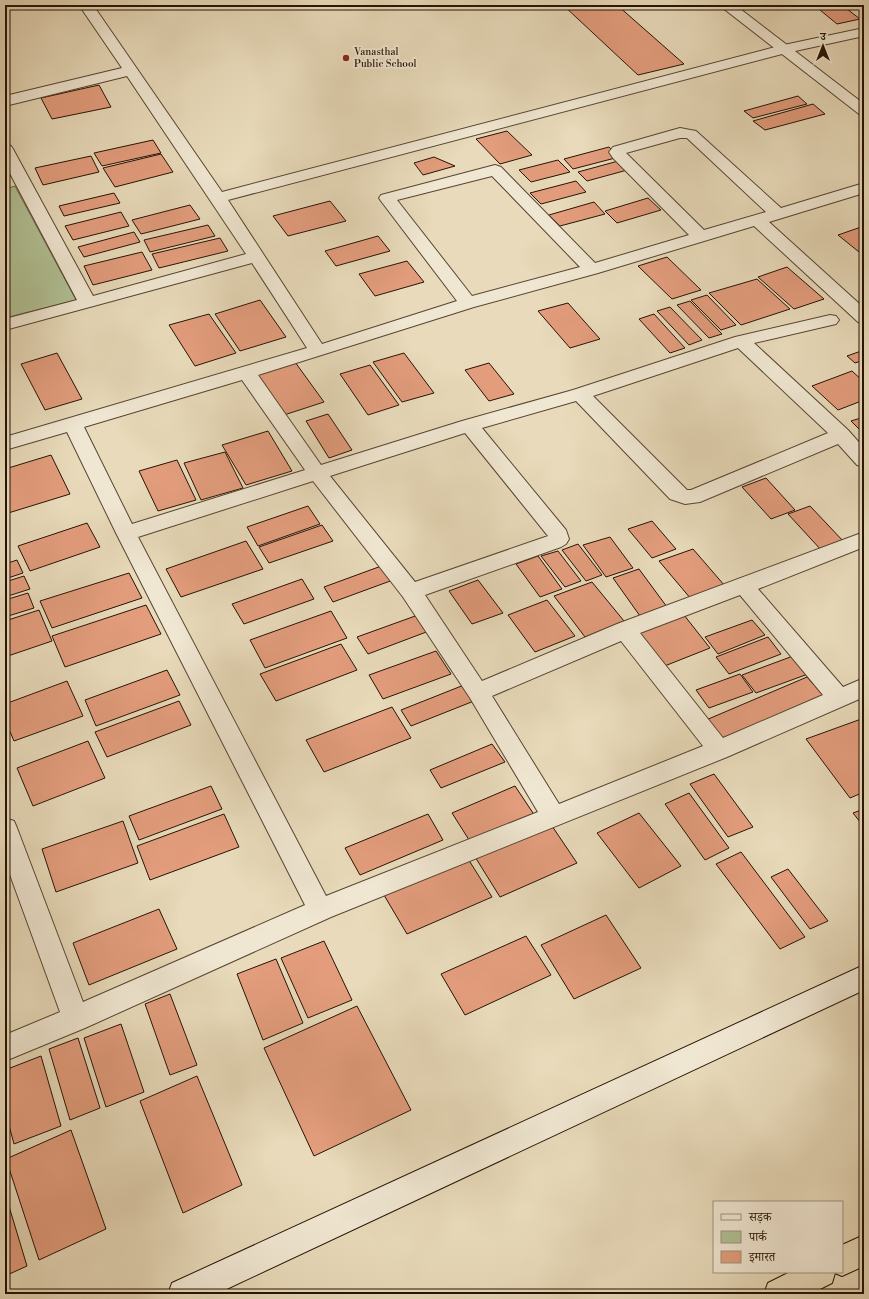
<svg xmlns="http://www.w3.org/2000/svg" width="869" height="1299" viewBox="0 0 869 1299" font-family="'Libre Bodoni','Noto Serif Devanagari',serif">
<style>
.green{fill:#b1c194;stroke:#6c6a4c}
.building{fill:#e39d7d;stroke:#261304}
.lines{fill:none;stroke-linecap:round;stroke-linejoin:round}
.minor-casing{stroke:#564532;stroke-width:2}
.tertiary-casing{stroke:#564532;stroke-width:2}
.secondary-casing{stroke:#261304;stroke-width:2}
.motorway-casing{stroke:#261304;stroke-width:2}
.minor{fill:#f0e7d2;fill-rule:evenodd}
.tertiary{fill:#f0e7d2;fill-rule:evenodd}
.secondary{fill:#f0e7d2;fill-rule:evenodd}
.motorway{fill:#e8daba;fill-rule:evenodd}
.poi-dot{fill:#8f2418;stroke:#f0e7d2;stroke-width:1.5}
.labels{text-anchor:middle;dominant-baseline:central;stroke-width:3.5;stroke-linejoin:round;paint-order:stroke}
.far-poi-label{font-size:10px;fill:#261304;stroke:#f0e7d2;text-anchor:start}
</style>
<rect width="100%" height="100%" fill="#e8daba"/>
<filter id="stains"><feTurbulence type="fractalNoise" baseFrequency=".005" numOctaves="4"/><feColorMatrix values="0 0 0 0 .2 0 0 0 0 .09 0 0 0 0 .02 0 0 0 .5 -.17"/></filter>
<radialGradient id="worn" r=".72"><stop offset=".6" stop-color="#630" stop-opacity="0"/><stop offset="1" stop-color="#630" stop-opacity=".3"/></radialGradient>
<path class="green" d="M 15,186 L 76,300 L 5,318 L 5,189 Z"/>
<path class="building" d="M 563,5 L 617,5 L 684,64 L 638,75 Z
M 814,5 L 842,5 L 860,19 L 837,24 Z
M 99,85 L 111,107 L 52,119 L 41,98 Z
M 798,96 L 807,104 L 753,118 L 744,111 Z
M 813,104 L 825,114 L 765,130 L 753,121 Z
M 507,131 L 532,155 L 500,164 L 476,139 Z
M 153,140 L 161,153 L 102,166 L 94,153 Z
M 609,147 L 619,157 L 573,169 L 564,159 Z
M 161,154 L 173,172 L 115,187 L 103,168 Z
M 91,156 L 99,172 L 43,185 L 35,168 Z
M 434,157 L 455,166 L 423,175 L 414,163 Z
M 558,160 L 570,172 L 531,182 L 519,170 Z
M 622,160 L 631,169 L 587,181 L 578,172 Z
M 5,164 L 11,176 L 5,177 Z
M 576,181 L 586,192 L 541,204 L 530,193 Z
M 114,193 L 120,203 L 64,216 L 59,206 Z
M 648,198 L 661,210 L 617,223 L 605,211 Z
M 330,201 L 346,221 L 288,236 L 273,216 Z
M 594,202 L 605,214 L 560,226 L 549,215 Z
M 190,205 L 200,219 L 141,234 L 132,220 Z
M 121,212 L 129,226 L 73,240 L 65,226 Z
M 208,225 L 215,236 L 150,252 L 144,240 Z
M 864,226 L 864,256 L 838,235 Z
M 134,232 L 140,242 L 84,257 L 78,247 Z
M 378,236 L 390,251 L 336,266 L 325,251 Z
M 220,238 L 228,251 L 159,268 L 152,254 Z
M 142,252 L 152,270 L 93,285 L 84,266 Z
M 667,257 L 701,290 L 672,299 L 638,266 Z
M 407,261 L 424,282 L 375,296 L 359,274 Z
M 787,267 L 824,299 L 794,309 L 758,277 Z
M 757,279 L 790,309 L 741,325 L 709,293 Z
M 707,295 L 736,325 L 721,330 L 691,300 Z
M 260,300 L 286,337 L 240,351 L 215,314 Z
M 690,301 L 722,334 L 709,338 L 677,305 Z
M 568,303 L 600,339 L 570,348 L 538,311 Z
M 670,307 L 702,340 L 689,345 L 657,311 Z
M 209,314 L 236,353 L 195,366 L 169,325 Z
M 654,314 L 685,348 L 670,353 L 639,319 Z
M 864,350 L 864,360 L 855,363 L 847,356 Z
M 57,353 L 82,399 L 45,410 L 21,364 Z
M 404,353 L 434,393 L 402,402 L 373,362 Z
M 295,362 L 324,402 L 284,415 L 256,374 Z
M 489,363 L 514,394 L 489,401 L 465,370 Z
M 370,365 L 399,405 L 368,415 L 340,374 Z
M 852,371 L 864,382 L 864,400 L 838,410 L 812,386 Z
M 328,414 L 352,450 L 329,458 L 306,421 Z
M 864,417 L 864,434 L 851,421 Z
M 268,431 L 292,471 L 246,485 L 222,445 Z
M 225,452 L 243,488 L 201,500 L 184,463 Z
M 51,455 L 70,494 L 5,514 L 5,469 Z
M 177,460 L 196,500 L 158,511 L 139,471 Z
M 766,478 L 795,510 L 771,519 L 742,487 Z
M 308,506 L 320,524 L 258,546 L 247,527 Z
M 810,506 L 844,542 L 822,551 L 788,514 Z
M 652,521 L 676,549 L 652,558 L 628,529 Z
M 87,523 L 100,547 L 30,571 L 18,546 Z
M 322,525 L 333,541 L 269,563 L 259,547 Z
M 610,537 L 633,568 L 606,577 L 583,545 Z
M 246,541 L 263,569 L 181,597 L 166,569 Z
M 578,544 L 602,575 L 586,581 L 562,550 Z
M 693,549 L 725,586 L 691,599 L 659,561 Z
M 558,551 L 581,581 L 565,587 L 541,556 Z
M 538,556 L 562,589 L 540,597 L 516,564 Z
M 17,560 L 23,573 L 5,579 L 5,564 Z
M 384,565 L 393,580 L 333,602 L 324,587 Z
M 639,569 L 667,607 L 640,616 L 613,578 Z
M 129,573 L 142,598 L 52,628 L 40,601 Z
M 24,576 L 30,589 L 5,597 L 5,582 Z
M 302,579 L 314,599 L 244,624 L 232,604 Z
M 478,580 L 503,613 L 472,624 L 449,591 Z
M 592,582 L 624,621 L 585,637 L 554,596 Z
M 28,593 L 34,608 L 5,617 L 5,600 Z
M 547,600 L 575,636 L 535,652 L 508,615 Z
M 146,605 L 161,634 L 65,667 L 52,636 Z
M 39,610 L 52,641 L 5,657 L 5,621 Z
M 331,611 L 347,638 L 265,668 L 250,640 Z
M 418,615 L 429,631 L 368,654 L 357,637 Z
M 684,615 L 710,648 L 657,669 L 631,634 Z
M 752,620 L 765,635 L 718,654 L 705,637 Z
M 768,637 L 781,654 L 729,674 L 716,657 Z
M 341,644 L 357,670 L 276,701 L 260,674 Z
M 436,651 L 451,674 L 383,699 L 369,675 Z
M 793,656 L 808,674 L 756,693 L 742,675 Z
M 167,670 L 180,695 L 96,726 L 85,700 Z
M 740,674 L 753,692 L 709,708 L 696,690 Z
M 807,677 L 824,696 L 721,739 L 706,720 Z
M 67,681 L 83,716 L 14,741 L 5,720 L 5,704 Z
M 464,685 L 474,701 L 411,726 L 401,710 Z
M 179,701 L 191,725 L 107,757 L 95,732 Z
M 392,707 L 411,738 L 324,772 L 306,740 Z
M 864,718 L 864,792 L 850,798 L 806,739 Z
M 88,741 L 105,778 L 33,806 L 17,768 Z
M 492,744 L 505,762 L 441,788 L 430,770 Z
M 714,774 L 753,827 L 728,837 L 690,784 Z
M 211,786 L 222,809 L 139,840 L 129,816 Z
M 515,786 L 535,816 L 471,843 L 452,813 Z
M 689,793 L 729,848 L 705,860 L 665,804 Z
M 864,809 L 864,827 L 853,813 Z
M 639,813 L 681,866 L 639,888 L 597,833 Z
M 224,814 L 239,847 L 150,880 L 137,846 Z
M 428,814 L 443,840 L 360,875 L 345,848 Z
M 548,820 L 577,863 L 500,897 L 472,852 Z
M 123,821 L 138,863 L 56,892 L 42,849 Z
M 741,852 L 805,937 L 780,949 L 716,864 Z
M 465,854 L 492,897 L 407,934 L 381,890 Z
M 788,869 L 828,921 L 810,929 L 771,877 Z
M 159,909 L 177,949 L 89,985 L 73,943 Z
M 606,915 L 641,968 L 574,999 L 541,945 Z
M 526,936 L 551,975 L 465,1015 L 441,974 Z
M 324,941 L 352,1000 L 308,1018 L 281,958 Z
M 276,959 L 303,1023 L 263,1040 L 237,974 Z
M 170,994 L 197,1065 L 170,1075 L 145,1004 Z
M 357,1006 L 411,1110 L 314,1156 L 264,1048 Z
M 121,1024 L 144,1092 L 106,1107 L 84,1038 Z
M 78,1038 L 100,1108 L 70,1120 L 49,1049 Z
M 41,1056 L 61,1126 L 14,1144 L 5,1111 L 5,1070 Z
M 197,1076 L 242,1185 L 183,1213 L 140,1101 Z
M 71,1130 L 106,1229 L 39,1260 L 6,1159 Z
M 5,1193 L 27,1266 L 5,1276 Z"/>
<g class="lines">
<defs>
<path id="minor" d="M 79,5 L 93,5 L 222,192 L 779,46 L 864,28 L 864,36 L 786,53 L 228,200 L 322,344 L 457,301 L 381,201 L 379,198 L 381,195 L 495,165 L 501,167 L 595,263 L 689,235 L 613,158 L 609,152 L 613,147 L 680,128 L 696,131 L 781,208 L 864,183 L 864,193 L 769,222 L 864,308 L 864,323 L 858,322 L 754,226 L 598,273 L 474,307 L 258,375 L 321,465 L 462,421 L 573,390 L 735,337 L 830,315 L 836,316 L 839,320 L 836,324 L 754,343 L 848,430 L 864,448 L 864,467 L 857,465 L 838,444 L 700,502 L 685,504 L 670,499 L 576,401 L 482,428 L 566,530 L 569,539 L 566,544 L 561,547 L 425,595 L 482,681 L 617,624 L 864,532 L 864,547 L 758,589 L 843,687 L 864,678 L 864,697 L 727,757 L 331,917 L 85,1028 L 5,1061 L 5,1035 L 60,1012 L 5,861 L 5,818 L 14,821 L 17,828 L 83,1002 L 305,905 L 116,533 L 67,432 L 5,450 L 5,437 L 307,348 L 252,263 L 5,330 L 5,319 L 77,300 L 5,164 L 5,144 L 11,146 L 13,149 L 93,296 L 246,254 L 127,76 L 5,106 L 5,96 L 122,68 ZM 680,138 L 687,138 L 766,212 L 704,230 L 626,153 ZM 492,176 L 580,267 L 472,296 L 397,200 ZM 738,348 L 828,433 L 691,490 L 687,490 L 593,396 ZM 242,380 L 305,470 L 132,524 L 84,427 ZM 465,433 L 548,536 L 415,582 L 330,476 ZM 313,481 L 403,597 L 470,698 L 538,812 L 326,896 L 138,537 ZM 740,595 L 823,695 L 723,738 L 640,633 ZM 621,641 L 703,746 L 559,804 L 492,696 Z"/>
<path id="tertiary" d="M 719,5 L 735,5 L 864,104 L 864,116 L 859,114 Z"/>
<path id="secondary" d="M 864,965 L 864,990 L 216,1294 L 168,1294 L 172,1283 Z"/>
<path id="motorway" d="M 864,1235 L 864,1266 L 842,1276 L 835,1273 L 832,1283 L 810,1294 L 764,1294 L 768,1283 L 790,1272 L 842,1272 L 842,1245 Z"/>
</defs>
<use href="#minor" class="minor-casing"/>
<use href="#tertiary" class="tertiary-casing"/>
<use href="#secondary" class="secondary-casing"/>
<use href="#motorway" class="motorway-casing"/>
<use href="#minor" class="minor"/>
<use href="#tertiary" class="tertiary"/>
<use href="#secondary" class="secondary"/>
<use href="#motorway" class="motorway"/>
</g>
<circle class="poi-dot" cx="346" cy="58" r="4"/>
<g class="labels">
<g class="far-poi-label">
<text x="354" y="52">Vanasthal<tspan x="354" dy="12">Public School</tspan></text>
</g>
</g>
<rect width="869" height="1299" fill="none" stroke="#e8daba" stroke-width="20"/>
<rect x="6" y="6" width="857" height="1287" fill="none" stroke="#261304" stroke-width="2"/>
<rect x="10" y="10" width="849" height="1279" fill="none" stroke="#261304"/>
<rect x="713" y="1201" width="130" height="72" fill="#f0e7d2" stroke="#9f9280"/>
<rect x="721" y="1214" width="20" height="6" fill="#f0e7d2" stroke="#9f9280"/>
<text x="749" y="1221" font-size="12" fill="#261304">सड़क</text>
<rect x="721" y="1231" width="20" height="12" fill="#b1c194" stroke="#9f9280"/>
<text x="749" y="1241" font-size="12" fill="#261304">पार्क</text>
<rect x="721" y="1251" width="20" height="12" fill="#e39d7d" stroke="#9f9280"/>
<text x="749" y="1261" font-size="12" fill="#261304">इमारत</text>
<g transform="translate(823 46)" stroke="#f0e7d2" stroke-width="3" paint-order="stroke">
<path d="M0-3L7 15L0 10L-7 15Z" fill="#261304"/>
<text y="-6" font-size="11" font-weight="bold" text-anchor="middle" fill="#261304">उ</text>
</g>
<rect width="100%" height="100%" filter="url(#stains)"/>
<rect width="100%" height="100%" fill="url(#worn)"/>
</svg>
